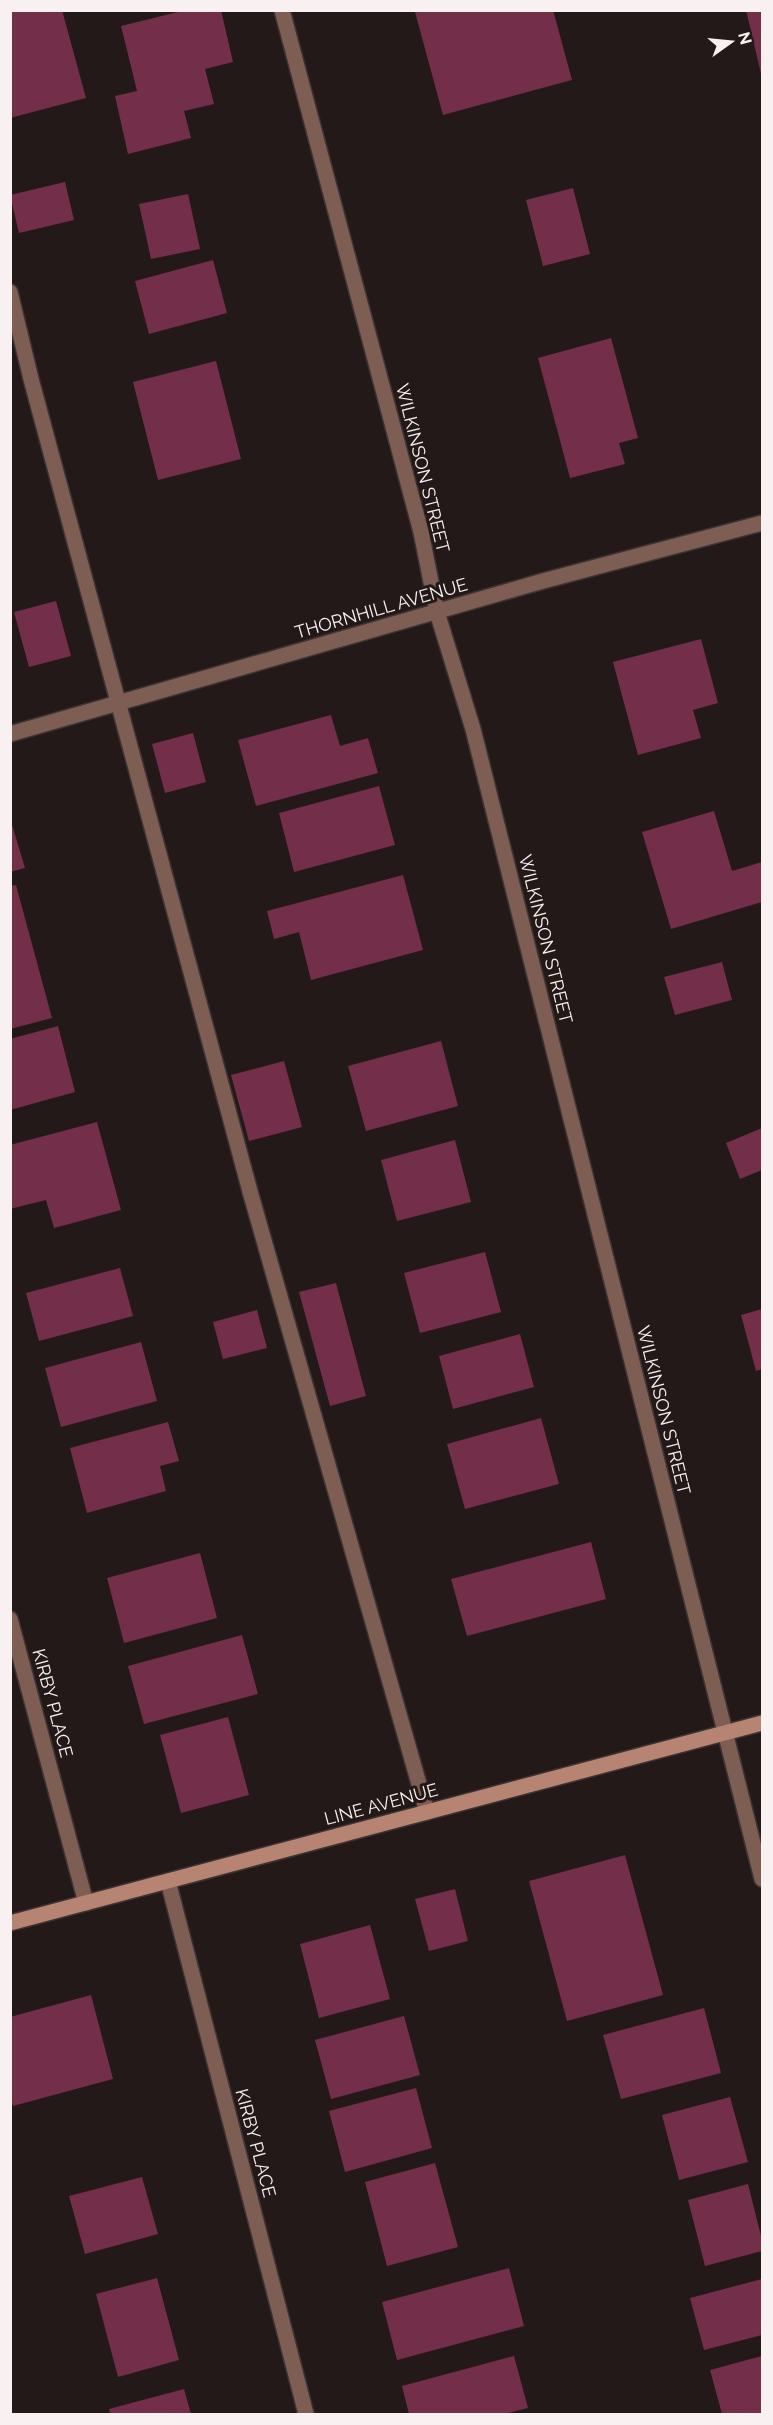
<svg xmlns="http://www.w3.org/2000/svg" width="773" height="2425" viewBox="0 0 773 2425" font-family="Raleway,sans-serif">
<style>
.building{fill:#732e4a}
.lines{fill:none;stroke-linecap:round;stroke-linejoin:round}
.service-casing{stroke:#3e3333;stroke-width:18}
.minor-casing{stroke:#3e3333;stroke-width:18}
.secondary-casing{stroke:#3e3333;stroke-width:18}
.service{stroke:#7e5e53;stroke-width:15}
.minor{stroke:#7e5e53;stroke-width:15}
.secondary{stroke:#b78372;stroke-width:15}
.labels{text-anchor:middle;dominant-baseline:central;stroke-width:6;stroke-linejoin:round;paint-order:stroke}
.street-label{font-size:18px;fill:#f9f1f1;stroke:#241919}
</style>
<rect width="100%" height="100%" fill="#241919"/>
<path class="building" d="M 10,10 L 62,10 L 86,98 L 10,118 Z
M 186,10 L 221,10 L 233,62 L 205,69 L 214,104 L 184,111 L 191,138 L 128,154 L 115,96 L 137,91 L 121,26 Z
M 422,10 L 553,10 L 572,80 L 443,115 L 415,12 Z
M 746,10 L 762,10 L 762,78 Z
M 65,182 L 74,220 L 19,233 L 10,195 Z
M 573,188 L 590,254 L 543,266 L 526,200 Z
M 188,194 L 200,249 L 151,259 L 139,204 Z
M 213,260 L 227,313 L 149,334 L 135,281 Z
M 611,338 L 638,438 L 619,443 L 625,464 L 570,478 L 538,358 Z
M 216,361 L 241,459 L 158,480 L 133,382 Z
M 56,601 L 71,656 L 29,667 L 14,612 Z
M 701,639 L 718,703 L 693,710 L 701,738 L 638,755 L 613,662 Z
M 331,715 L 340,746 L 368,738 L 378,773 L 256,806 L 238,740 Z
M 193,733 L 206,782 L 165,793 L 152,744 Z
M 379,786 L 395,845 L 294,872 L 279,813 Z
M 714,811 L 732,871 L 762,862 L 762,902 L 671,929 L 642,832 Z
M 10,818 L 25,868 L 10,872 Z
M 403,875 L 423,950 L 311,980 L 299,932 L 274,939 L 267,911 Z
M 16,885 L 52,1018 L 10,1029 L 10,886 Z
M 722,962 L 732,1000 L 675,1015 L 664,977 Z
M 58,1026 L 75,1092 L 10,1110 L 10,1039 Z
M 441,1041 L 458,1106 L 366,1131 L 348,1066 Z
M 284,1061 L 302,1127 L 249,1141 L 231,1075 Z
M 97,1122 L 121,1210 L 54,1228 L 46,1200 L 10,1209 L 10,1145 Z
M 762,1128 L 762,1170 L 740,1179 L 726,1143 Z
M 455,1140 L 471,1202 L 397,1221 L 381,1160 Z
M 485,1252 L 501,1312 L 420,1333 L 404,1273 Z
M 120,1268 L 133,1316 L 39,1341 L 26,1293 Z
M 336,1283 L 366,1396 L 330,1406 L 299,1292 Z
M 762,1309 L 762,1369 L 756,1371 L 741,1315 Z
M 257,1310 L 267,1348 L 223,1359 L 213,1322 Z
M 520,1334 L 534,1387 L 453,1409 L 439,1356 Z
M 141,1342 L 157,1401 L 61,1427 L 45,1368 Z
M 541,1418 L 559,1484 L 465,1509 L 447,1444 Z
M 168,1422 L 179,1461 L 160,1466 L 166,1491 L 87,1513 L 70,1448 Z
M 591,1542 L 606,1599 L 467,1636 L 451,1579 Z
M 200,1553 L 217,1618 L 124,1643 L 107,1578 Z
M 242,1635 L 258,1694 L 144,1724 L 128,1666 Z
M 228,1717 L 249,1795 L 181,1813 L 160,1735 Z
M 625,1855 L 663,1995 L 567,2021 L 529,1881 Z
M 455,1889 L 468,1941 L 429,1951 L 415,1899 Z
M 370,1925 L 390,1999 L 319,2018 L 300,1944 Z
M 91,1995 L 113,2079 L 13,2106 L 10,2097 L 10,2017 Z
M 704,2008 L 721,2073 L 621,2099 L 603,2035 Z
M 404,2016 L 420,2075 L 331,2099 L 315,2040 Z
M 416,2088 L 432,2148 L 345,2172 L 329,2111 Z
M 730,2097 L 748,2162 L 679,2180 L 662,2115 Z
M 435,2163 L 458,2247 L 387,2266 L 365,2182 Z
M 142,2177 L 158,2234 L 85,2254 L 69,2196 Z
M 748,2184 L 762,2240 L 762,2251 L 705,2266 L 688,2200 Z
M 509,2268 L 524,2326 L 397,2360 L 382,2302 Z
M 157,2278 L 179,2360 L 118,2377 L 96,2294 Z
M 762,2279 L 762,2335 L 704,2350 L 690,2298 Z
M 514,2356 L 528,2408 L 504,2414 L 409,2414 L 402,2386 Z
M 762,2356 L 762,2414 L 722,2414 L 710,2370 Z
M 184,2389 L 191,2414 L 110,2414 L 109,2409 Z"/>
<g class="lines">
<defs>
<path id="service" d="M 10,292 L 31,379 L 251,1195 L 427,1812"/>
<path id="minor" d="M 282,10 L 421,532 L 437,612 L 473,729 L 762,1879
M 10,734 L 543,581 L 762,523
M 10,1619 L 86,1903
M 168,1881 L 306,2414"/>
<path id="secondary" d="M 10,1923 L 762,1723"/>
</defs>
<use href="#service" class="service-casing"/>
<use href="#minor" class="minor-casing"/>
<use href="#secondary" class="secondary-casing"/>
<use href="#service" class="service"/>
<use href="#minor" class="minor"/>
<use href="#secondary" class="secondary"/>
</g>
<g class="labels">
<g class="street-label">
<text transform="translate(423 468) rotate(76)">WILKINSON STREET</text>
<text transform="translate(381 608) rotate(-16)">THORNHILL AVENUE</text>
<text transform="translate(546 939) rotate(76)">WILKINSON STREET</text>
<text transform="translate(664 1410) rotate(76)">WILKINSON STREET</text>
<text transform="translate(53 1703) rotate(75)">KIRBY PLACE</text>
<text transform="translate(381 1804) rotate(-15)">LINE AVENUE</text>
<text transform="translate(256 2143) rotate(75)">KIRBY PLACE</text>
</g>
</g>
<rect width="773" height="2425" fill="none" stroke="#f9f1f1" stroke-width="24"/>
<g transform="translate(731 42) rotate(75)" stroke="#241919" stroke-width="4.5" paint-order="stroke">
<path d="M0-4.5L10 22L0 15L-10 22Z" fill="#f9f1f1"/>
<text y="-9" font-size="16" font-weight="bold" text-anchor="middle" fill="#f9f1f1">N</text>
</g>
</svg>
